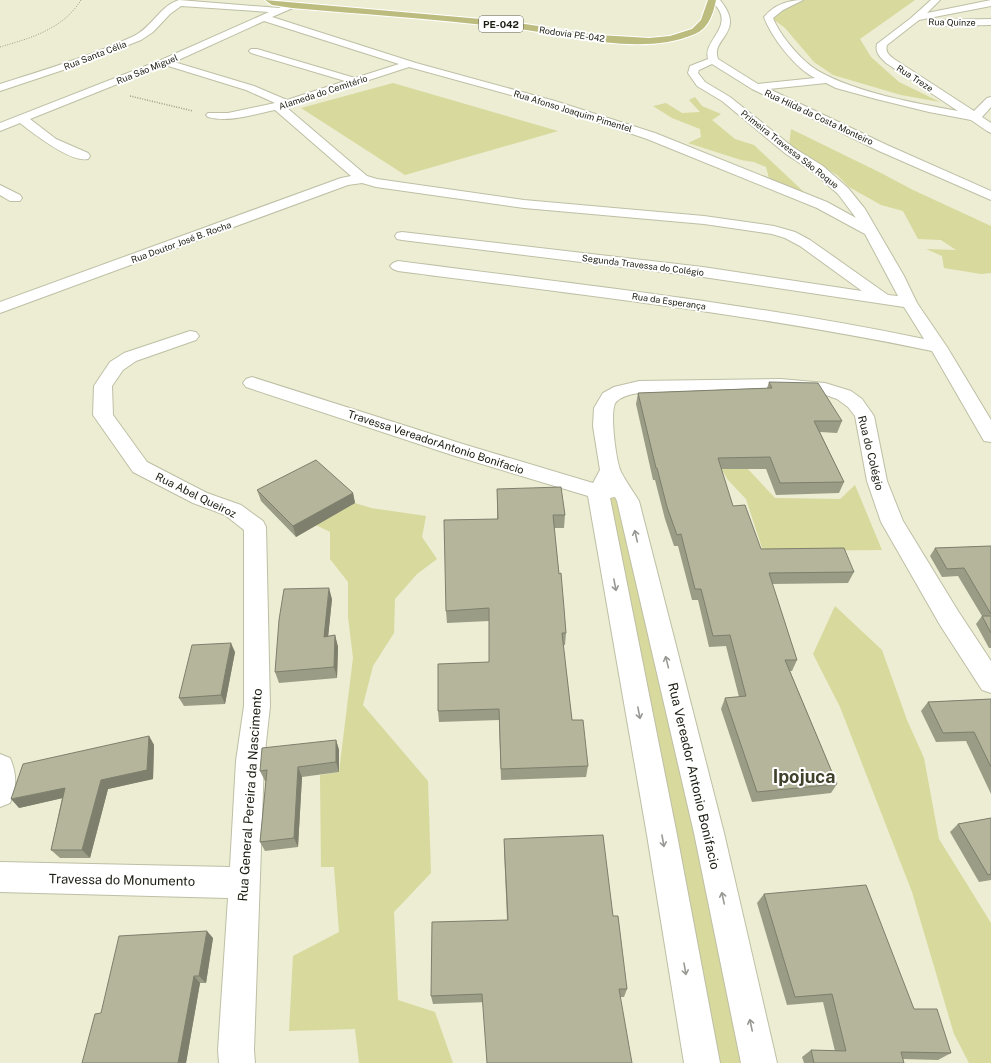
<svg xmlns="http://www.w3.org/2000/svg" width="991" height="1063" viewBox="0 0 991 1063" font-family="'Public Sans',sans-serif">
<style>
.green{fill:#d8d99d}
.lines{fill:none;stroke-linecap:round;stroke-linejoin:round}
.minor-casing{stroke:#bebfa5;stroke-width:2}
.major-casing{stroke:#fff;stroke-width:2}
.path-far1{stroke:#9c9d88;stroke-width:1;stroke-dasharray:1 1.5;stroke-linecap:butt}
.path{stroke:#9c9d88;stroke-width:1.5;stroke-dasharray:1 1.5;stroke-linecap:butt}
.minor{fill:#fff;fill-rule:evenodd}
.major{fill:#bdbc7f;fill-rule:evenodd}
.wall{fill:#9b9c85}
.shaded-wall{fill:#7e7f6c}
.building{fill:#b4b59b;stroke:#7e7f6c}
.oneway{stroke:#999994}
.labels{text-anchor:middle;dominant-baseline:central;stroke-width:4;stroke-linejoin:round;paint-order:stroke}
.far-street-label{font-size:9px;fill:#1c1c12;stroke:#fff}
.shield{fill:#fff;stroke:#606059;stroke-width:1}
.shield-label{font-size:10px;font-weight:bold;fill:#1c1c12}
.street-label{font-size:11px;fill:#1c1c12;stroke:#fff}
.near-street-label{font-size:13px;fill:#1c1c12;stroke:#fff}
.near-district-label{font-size:18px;font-weight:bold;fill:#40412b;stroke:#fff}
</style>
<rect width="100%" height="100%" fill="#ecedd2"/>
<path class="green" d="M 803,0 L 915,0 L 860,39 L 871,57 L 899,82 L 940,102 L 901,95 L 833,75 L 814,62 L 785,28 L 769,16 Z
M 393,83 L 558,131 L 405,175 L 301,108 Z
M 695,97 L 702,106 L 721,114 L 712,120 L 735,139 L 754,145 L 806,194 L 769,178 L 766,167 L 754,162 L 741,160 L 688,143 L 701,137 L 700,129 L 672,118 L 653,106 L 666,103 L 682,113 L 700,112 L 689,100 Z
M 791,129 L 881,173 L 913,190 L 991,226 L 991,273 L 981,274 L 944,268 L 942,256 L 926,249 L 956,250 L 941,240 L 918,239 L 903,211 L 881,205 L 849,187 L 837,175 L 789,147 Z
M 711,451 L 748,469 L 775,498 L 840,499 L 855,485 L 882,550 L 763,551 L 746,499 L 728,480 Z
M 614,492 L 626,501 L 751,1063 L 711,1063 L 606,511 Z
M 355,503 L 371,508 L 426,516 L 422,537 L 437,559 L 417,574 L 395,599 L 394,633 L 373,666 L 363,705 L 428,781 L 431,873 L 394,912 L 398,1000 L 435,1012 L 453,1063 L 359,1063 L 355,1029 L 289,1031 L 293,956 L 339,932 L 334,867 L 321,867 L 320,775 L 339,772 L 353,658 L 348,617 L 348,582 L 330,559 L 330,532 L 316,525 Z
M 835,606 L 882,650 L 907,720 L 924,758 L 939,839 L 991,923 L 991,1063 L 969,1063 L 954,1034 L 912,892 L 840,707 L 813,654 Z"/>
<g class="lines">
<defs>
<path id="minor" d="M 179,0 L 279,8 L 289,3 L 295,3 L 296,5 L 295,7 L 272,17 L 416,63 L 555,101 L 655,133 L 827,202 L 856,218 L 838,194 L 813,172 L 786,154 L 722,101 L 697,86 L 688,73 L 690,66 L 708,59 C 703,42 730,29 719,10 C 717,6 713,3 711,0 L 720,0 C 747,33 710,38 718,59 L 758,84 L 815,78 C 796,69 771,37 764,17 C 774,5 788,0 803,0 L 783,10 L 773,18 C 780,36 803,63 820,72 C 858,93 915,103 958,111 L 886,63 C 880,57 875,53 877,44 L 911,18 L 931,0 L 940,0 L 927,13 L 991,0 L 991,6 L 919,20 L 887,45 C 885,52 889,55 894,59 L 974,111 L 987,98 L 991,97 L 991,107 L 982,117 L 991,123 L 991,133 L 987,131 L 971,120 L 929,112 L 876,99 L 836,88 L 826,83 L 769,89 L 887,145 L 991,191 L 991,200 L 879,151 L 752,89 L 712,64 L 699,70 L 698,73 L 705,82 L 730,97 L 794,148 L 823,166 L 848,188 L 865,209 L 904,276 L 917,303 L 947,347 L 991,420 L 991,442 L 984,441 L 932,351 C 755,314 576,294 398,271 L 393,269 L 390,266 L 393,263 L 398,261 C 574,284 750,303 924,339 L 904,307 L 703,277 L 402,240 L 397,239 L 395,236 L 397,233 L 402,232 L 703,267 L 862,291 L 800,246 L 785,238 L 772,234 L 704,224 L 524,208 L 376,187 L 362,183 L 348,185 L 0,313 L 0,302 L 341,178 L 351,176 L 275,110 C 254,114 230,123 208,117 L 206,115 L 208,113 L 228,113 L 275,103 L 246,90 L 165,65 L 30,119 L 56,139 L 88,153 L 90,156 L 88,159 C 71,163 34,134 20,123 L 0,131 L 0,123 L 161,60 L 269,12 L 181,6 L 170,14 L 153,32 L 141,40 L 72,67 L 0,91 L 0,84 C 44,70 91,56 134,36 C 151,28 161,5 179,0 ZM 264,21 L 399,64 L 355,78 L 257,49 L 251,49 L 249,51 L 251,53 L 345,81 L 287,100 L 254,86 L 174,62 ZM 409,67 L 547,105 L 647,139 L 817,208 L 865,234 L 898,296 L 888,295 L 810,240 L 795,232 L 774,226 L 704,216 L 524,200 L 377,179 L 367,176 L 286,107 Z
M 991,19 L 991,25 L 939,26 L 934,23 L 939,20 Z
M 0,185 L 20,195 L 22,198 L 20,201 L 10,201 L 0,195 Z
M 190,331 L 196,332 L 199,336 L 196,340 L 136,361 L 123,370 L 112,386 L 113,415 L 147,462 L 207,493 L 241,505 L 263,521 L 266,527 L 270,706 L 264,761 L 254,1050 L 255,1063 L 219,1063 L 218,1050 L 228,898 L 0,892 L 0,862 L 230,867 L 236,761 L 244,706 L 244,530 L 225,515 L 193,503 L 133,472 L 93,415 L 94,386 L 110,362 L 124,353 Z
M 252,377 L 466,445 L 593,483 L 600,470 L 593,426 L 594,408 L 603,393 L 614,387 L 639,381 L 781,379 L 825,383 L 851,391 L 862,399 L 874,416 L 887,481 L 903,521 L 958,611 L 991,661 L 991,693 L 982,690 L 940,625 L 881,522 L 867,481 L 855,416 L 848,407 L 837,399 L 823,394 L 801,392 L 639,393 C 631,394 622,396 616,402 C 609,410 616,461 621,472 C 626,482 633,491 639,501 L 724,833 L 777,1063 L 741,1063 L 694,833 L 617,501 L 615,497 L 610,498 L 677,835 L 720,1063 L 684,1063 L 647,835 L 588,496 L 452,455 L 246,387 L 243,383 L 246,379 Z
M 0,754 L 10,758 C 17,774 17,787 10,803 L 0,807 Z"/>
<path id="major" d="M 265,0 L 504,21 L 599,35 L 649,38 L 670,36 L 692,29 L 701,20 L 708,0 L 716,0 C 713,14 709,28 695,34 C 640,58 561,33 503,27 C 433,19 362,14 292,8 L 272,5 Z"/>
</defs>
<use href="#minor" class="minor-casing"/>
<use href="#major" class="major-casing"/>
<path class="path-far1" d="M 0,47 C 31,38 63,29 81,0"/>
<path class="path" d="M 130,96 L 193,111"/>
<use href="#minor" class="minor"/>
<use href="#major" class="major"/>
</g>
<path class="wall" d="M 769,382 L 842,421 L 837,433 L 820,432 L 844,482 L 839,493 L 776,495 L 766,469 L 721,469 L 733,506 L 761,549 L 854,572 L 848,583 L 772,584 L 797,660 L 792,671 L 790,671 L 837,784 L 831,793 L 752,802 L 721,709 L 725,698 L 739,697 L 726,646 L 709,647 L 698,600 L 692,600 L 678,546 L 674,546 L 665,519 L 655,480 L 653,480 L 636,404 L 638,393 L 767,388 Z
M 497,489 L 565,515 L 564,528 L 554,528 L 566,633 L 565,645 L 563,645 L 572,720 L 588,766 L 586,777 L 501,780 L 499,720 L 439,722 L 438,711 L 489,662 L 489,621 L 447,623 L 446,611 L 497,519 Z
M 257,490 L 353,493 L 355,503 L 296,537 L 261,501 Z
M 991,546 L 991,648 L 989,648 L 976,624 L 982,616 L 958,576 L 942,577 L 930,556 L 935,548 Z
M 332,599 L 328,636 L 335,635 L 338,647 L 337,678 L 279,683 L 275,672 Z
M 235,652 L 225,704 L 184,706 L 179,698 Z
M 991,699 L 991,794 L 966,741 L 936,742 L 921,711 L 928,702 Z
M 149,736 L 154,745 L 153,779 L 108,789 L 90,858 L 60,858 L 51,850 L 62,798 L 19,808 Z
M 336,740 L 339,750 L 339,772 L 302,777 L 298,847 L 265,851 L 260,842 L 266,781 L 265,781 L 260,771 Z
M 991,818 L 991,880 L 979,882 L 950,832 L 958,824 Z
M 504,839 L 613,916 L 627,989 L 624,997 L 433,1004 L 431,996 L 507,920 L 504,849 Z
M 764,894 L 914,1009 L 951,1053 L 938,1060 L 903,1059 L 904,1063 L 804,1063 L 802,1057 L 811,1050 L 835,1051 L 823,1002 L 787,1005 L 757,903 Z
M 213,938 L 206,983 L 200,983 L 186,1063 L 101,1013 Z"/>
<path class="shaded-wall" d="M 353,493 L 355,503 L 296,537 L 293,526 Z
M 329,588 L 332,599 L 327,648 L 324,637 Z
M 335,635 L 338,647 L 337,678 L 334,667 Z
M 231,643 L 235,652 L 225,704 L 221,695 Z
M 149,736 L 154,745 L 153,779 L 108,789 L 90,858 L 82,850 L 101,780 Z
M 336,740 L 339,750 L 339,772 L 336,762 Z
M 298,767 L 302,777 L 298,847 L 294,838 Z
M 65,788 L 72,796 L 19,808 L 11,799 Z
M 207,931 L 213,938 L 206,983 L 199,976 Z
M 194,976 L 200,983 L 186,1063 L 178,1063 Z"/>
<path class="building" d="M 769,382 L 818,383 L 842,421 L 814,421 L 844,482 L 780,483 L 770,457 L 718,458 L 733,506 L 745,505 L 761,549 L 844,548 L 854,572 L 769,573 L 797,660 L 785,660 L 837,784 L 757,792 L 725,698 L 746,696 L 730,635 L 713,636 L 701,589 L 695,589 L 681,534 L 677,535 L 667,507 L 657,468 L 656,468 L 638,393 L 772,388 Z
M 316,460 L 353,493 L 293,526 L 257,490 Z
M 561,487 L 565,515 L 553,515 L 559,574 L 561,573 L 564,608 L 566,633 L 562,633 L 572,720 L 583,720 L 588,766 L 501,769 L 499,709 L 438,711 L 438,664 L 489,662 L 489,608 L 446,611 L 444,520 L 498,519 L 497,489 Z
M 991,546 L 991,614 L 964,568 L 947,569 L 935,548 Z
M 329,588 L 324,637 L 335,635 L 334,667 L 275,672 L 279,620 L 284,589 Z
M 982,616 L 991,616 L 991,633 Z
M 231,643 L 221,695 L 179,698 L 192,645 Z
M 991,699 L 991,767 L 974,732 L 943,733 L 928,702 Z
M 149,736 L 147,770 L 101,780 L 82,850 L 51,850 L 65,788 L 11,799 L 23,764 Z
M 336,740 L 336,762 L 298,767 L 294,838 L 260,842 L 267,770 L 260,771 L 262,748 Z
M 991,818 L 991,874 L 988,875 L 958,824 Z
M 603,835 L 613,916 L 618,916 L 627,989 L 619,989 L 632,1063 L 487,1063 L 482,994 L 431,996 L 432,922 L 508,920 L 504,839 Z
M 866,885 L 914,1009 L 937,1009 L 951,1053 L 901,1052 L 904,1063 L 814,1063 L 811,1050 L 846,1051 L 832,994 L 795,997 L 764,894 Z
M 207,931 L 199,976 L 194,976 L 178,1063 L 82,1063 L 95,1014 L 101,1013 L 119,936 Z"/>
<defs><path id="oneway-shaft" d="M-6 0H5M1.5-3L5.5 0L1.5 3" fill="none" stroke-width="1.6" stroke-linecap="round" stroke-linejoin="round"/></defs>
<g class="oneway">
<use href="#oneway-shaft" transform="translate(636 536) rotate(-103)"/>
<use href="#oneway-shaft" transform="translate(615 585) rotate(79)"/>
<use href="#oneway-shaft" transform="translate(667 662) rotate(-104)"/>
<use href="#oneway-shaft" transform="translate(639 713) rotate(79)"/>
<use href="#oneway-shaft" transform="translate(663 841) rotate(80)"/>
<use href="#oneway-shaft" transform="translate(723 898) rotate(-102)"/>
<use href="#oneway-shaft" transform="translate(685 969) rotate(80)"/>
<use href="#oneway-shaft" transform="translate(751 1025) rotate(-102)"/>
</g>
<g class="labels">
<g class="far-street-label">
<text transform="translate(952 22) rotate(1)">Rua Quinze</text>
<text transform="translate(572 34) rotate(8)">Rodovia PE-042</text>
<text transform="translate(95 55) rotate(-21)">Rua Santa Célia</text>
<text transform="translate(147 69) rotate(-22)">Rua São Miguel</text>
<text transform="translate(915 78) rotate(33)">Rua Treze</text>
<text transform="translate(323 92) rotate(-18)">Alameda do Cemitério</text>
<text transform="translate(573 111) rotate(17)">Rua Afonso Joaquim Pimentel</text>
<text transform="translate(819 117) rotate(25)">Rua Hilda da Costa Monteiro</text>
<text transform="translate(790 149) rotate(38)">Primeira Travessa São Roque</text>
<text transform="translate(181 242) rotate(-20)">Rua Doutor José B. Rocha</text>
<text transform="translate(643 265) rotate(7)">Segunda Travessa do Colégio</text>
<text transform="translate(669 301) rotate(8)">Rua da Esperança</text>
</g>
<rect class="shield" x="479" y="16" width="44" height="16" rx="3"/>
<g class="shield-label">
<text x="501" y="24">PE-042</text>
</g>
<g class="street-label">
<text transform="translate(436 442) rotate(18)">Travessa VereadorAntonio Bonifacio</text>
<text transform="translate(871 453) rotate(76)">Rua do Colégio</text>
<text transform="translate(196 495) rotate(26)">Rua Abel Queiroz</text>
</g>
<g class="near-street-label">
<text transform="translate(694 776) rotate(77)">Rua Vereador Antonio Bonifacio</text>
<text transform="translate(250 795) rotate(-86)">Rua General Pereira da Nascimento</text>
<text transform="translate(122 880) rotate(1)">Travessa do Monumento</text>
</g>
<g class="near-district-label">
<text x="804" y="776">Ipojuca</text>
</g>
</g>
</svg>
